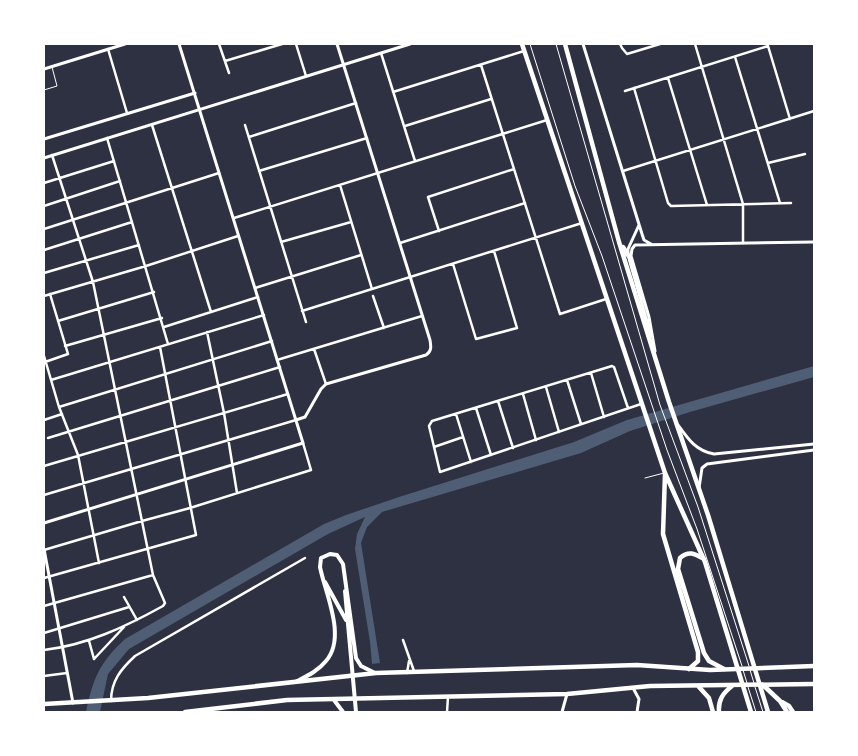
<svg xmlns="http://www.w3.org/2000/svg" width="858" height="756" viewBox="0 0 858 756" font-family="Lato,sans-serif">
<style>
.water{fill:#4f5d75}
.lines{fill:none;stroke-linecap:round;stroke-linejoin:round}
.service{stroke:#fff;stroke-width:1}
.minor{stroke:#fff;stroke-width:2.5}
.tertiary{stroke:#fff;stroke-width:3}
.secondary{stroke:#fff;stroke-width:4}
.primary{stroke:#fff;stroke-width:4.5}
.trunk{stroke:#fff;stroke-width:4.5}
</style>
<rect width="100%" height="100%" fill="#2d3142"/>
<path class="water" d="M 814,366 L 814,377 L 690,412 L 630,431 L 581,453 L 382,512 L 367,527 L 361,543 L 380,663 L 372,664 L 370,642 L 355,549 L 357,534 L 365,517 L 328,534 L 129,649 L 108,674 L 100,712 L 86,712 C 93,679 99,663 125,639 L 324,524 L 346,515 L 399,497 L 574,442 L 627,420 Z"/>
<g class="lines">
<path class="service" d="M 530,44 L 575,186 L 602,256 L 667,450 L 697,529 L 742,666
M 556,44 L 660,405 L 698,507 L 749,666
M 44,90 L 57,86 L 52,67
M 645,478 L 664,473
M 743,670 L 747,683
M 750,670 L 754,683
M 748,687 L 756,712
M 755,687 L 763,712"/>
<path class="minor" d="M 219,44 L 229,73
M 296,44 L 306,76
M 620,44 L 622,48 L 627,54 L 660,44
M 695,44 L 743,204 L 743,243
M 108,49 L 127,113
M 381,53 L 415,161
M 735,57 L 780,203
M 225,61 L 282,44
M 481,65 L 560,314 L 606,299
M 668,78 L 707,205
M 634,88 L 668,203 L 671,206 L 791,203
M 625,91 L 768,46 L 790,119
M 393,92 L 524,51
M 152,125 L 211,312
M 245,125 L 306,322
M 405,126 L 491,99
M 249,137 L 356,103
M 107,138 L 168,344
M 768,163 L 805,154
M 259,171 L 367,138
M 623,171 L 814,111
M 44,183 L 114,161
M 340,185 L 372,289
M 44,206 L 120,181
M 234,218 L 547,120
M 44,229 L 219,173
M 439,231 L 428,197 L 514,169
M 281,242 L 351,222
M 400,243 L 525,203
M 44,250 L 132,222
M 453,264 L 476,339 L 517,328 L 494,251
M 44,273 L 139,245
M 255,288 L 361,255
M 44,296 L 146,266 L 238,236
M 373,296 L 384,328
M 302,311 L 582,223
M 58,321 L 154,292
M 164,327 L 258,297
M 207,332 L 224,413 L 237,493
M 65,346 L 162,318
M 314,349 L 326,384
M 44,356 L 59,407 L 78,455 L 99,563
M 277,360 L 422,316
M 45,362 L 68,354 L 50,294
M 591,373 L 604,417
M 51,380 L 264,315
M 567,380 L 581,424
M 546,387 L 559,432
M 523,394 L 536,440
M 498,401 L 513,448
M 59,407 L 272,341
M 476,408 L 491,455
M 628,408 L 614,367 L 612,366 L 432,421 L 429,426 L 440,472 L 641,404
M 456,414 L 471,462
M 44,420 L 62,414
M 48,438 L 280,367
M 434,447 L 463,437
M 44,466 L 288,394
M 44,495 L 296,420
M 44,550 L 142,521 L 190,508 L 311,470 L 303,443
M 44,578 L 196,535 L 160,347
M 124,597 L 137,620
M 44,606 L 153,575
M 44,633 L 129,607
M 403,640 L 414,671
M 89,641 L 94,659
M 44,650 C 87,645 125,627 163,606 L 165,603 L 153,575 L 93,282 L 52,155
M 94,659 L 124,627
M 407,673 L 409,661
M 44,676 L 67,673
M 111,701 C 111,681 121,669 135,656 L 305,558
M 447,712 L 448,697"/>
<path class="tertiary" d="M 583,44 L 642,234 L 644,240 L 651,244
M 44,69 L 125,44
M 44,139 L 195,93
M 44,158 L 410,44
M 639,225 L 628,249 L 628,255 L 651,336
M 655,351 L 649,317 L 631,256 L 632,249 L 635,245 L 814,242
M 296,420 L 305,417 L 321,389 L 326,384 L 426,355 C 432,351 431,346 430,340 L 337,44
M 678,425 C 688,439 696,451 714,454 L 814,444
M 699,488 L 702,468 L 707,464 L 814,450
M 44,523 L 303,443 L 179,44
M 44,549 L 73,703
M 633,688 L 639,699 L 637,712
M 562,712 L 567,694"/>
<path class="secondary" d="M 325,582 L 346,620
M 345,591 L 356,712
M 297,681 C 307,676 318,671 326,661 C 347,637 325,593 320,567 L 321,558 L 330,554 L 337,555 L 343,564 L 356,658 L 361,666 L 375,673
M 334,700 L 343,712"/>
<path class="primary" d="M 44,704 L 148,698 L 376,673 L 637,665 L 710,670 L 814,666
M 185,712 L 287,700 L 567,694 L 650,686 L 814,684"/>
<path class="trunk" d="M 522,44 L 665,473 L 705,562 L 751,712
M 565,44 L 619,242 L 669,402 L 708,515 L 768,712
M 623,247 L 628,255
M 665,474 L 663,534 L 698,652 L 698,661 L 689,669
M 704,559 C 695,554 689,550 680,558 L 678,569 L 704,653 L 709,661 L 724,669
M 763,685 L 780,701 L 787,712
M 699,687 L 709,698 L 713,712
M 782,702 L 789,706 L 793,712
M 719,712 C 718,700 723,693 732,686"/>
</g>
<rect width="858" height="756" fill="none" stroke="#ffffff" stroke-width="90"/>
</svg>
